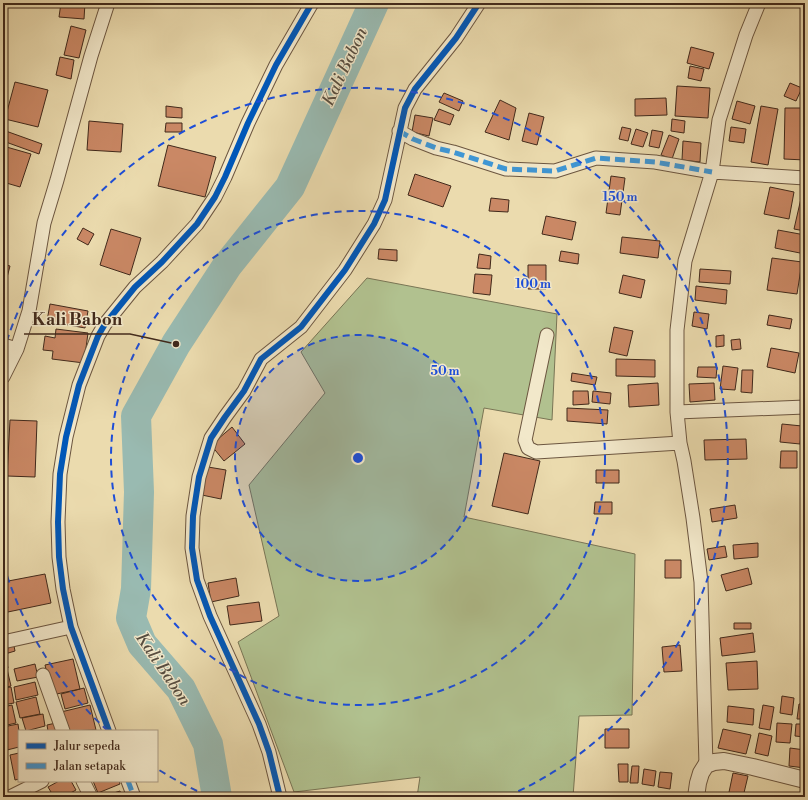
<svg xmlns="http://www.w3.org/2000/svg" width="808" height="800" viewBox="0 0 808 800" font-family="'Libre Bodoni',serif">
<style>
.green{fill:#b1c18f;stroke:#797555}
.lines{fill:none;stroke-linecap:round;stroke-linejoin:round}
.river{stroke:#99bab1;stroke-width:30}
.building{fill:#ca8865;stroke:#41291b}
.minor-casing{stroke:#6c5640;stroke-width:15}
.tertiary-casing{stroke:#6c5640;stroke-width:18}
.minor{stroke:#f2e8ca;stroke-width:13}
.tertiary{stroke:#f2e8ca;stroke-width:16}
.quiet{stroke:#3f96d4;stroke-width:5;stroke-dasharray:10 5;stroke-linecap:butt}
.cycleway-casing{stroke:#f2e8ca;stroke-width:8}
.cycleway{stroke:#0057b8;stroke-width:6}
.ring{fill:none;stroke:#1d4ed8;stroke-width:2;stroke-dasharray:7 5}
.labels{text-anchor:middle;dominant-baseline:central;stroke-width:3;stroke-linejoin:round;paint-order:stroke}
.water-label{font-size:17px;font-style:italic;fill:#574d40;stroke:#f2e8ca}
.centre{fill:#1d4ed8;stroke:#f2e8ca;stroke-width:2}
.ring-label{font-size:12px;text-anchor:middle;font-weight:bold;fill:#1d4ed8;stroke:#f2e8ca;stroke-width:3;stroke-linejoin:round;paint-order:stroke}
.leader{fill:none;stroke:#41291b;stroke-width:1.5}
.callout-dot{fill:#41291b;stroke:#f2e8ca;stroke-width:1.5}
.callout-label{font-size:17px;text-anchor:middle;font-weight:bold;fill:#41291b;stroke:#f2e8ca;stroke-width:3;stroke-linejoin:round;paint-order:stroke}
</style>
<rect width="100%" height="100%" fill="#ebdbae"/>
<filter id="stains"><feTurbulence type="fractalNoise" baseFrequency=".005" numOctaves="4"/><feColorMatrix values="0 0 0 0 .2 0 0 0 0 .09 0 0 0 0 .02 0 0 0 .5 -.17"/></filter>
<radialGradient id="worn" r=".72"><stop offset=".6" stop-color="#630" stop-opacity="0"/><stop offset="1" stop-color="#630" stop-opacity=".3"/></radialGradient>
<path class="green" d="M 367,278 L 557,314 L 552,420 L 484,408 L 464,517 L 635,554 L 632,715 L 579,716 L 573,797 L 417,797 L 420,777 L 294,792 L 238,642 L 279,616 L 249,485 L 325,393 L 301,352 Z"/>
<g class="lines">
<path class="river" d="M 217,797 L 208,744 L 181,689 L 142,644 L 131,618 L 136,589 L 139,492 L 136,416 L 176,344 L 227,266 L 290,187 L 374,3"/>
</g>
<path class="building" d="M 61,3 L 85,3 L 84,19 L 59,17 Z
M 71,26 L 86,30 L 79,58 L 64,55 Z
M 691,47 L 714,53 L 709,69 L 687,63 Z
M 60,57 L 74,60 L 71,79 L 56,75 Z
M 804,64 L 805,64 L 805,84 L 801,84 Z
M 690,66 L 704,69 L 701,81 L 688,78 Z
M 15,82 L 48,90 L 38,127 L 5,119 Z
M 790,83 L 802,88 L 796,101 L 784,96 Z
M 677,86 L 710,88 L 708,118 L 675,116 Z
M 444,93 L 463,101 L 459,111 L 439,102 Z
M 666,98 L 667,115 L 635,116 L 635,99 Z
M 500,100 L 516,108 L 509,140 L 485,132 Z
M 737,101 L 755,106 L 750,124 L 732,119 Z
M 166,106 L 182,108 L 182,118 L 166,117 Z
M 761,106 L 778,109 L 768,165 L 751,162 Z
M 785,108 L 805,108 L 805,160 L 784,159 Z
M 439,109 L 454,115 L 450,125 L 434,120 Z
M 529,113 L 544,117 L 537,145 L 522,141 Z
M 415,115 L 433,118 L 429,136 L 412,132 Z
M 672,119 L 685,121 L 684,133 L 671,131 Z
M 89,121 L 123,124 L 121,152 L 87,150 Z
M 166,123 L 182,123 L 182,132 L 165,132 Z
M 622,127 L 631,129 L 628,141 L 619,139 Z
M 731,127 L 746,129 L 744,143 L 729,141 Z
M 636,129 L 648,133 L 643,147 L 631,144 Z
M 3,130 L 42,144 L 39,154 L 3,141 Z
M 652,130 L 663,132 L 659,148 L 649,146 Z
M 669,135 L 679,139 L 672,159 L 661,155 Z
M 683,141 L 701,143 L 700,162 L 682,160 Z
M 168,145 L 216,157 L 205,197 L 158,186 Z
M 3,146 L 31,154 L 20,187 L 3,182 Z
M 415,174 L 451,186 L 443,207 L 408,195 Z
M 611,176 L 625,178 L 620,215 L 606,213 Z
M 770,187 L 794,192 L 789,219 L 764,214 Z
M 802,194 L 805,195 L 805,231 L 794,229 Z
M 491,198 L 509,200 L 508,212 L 489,211 Z
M 546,216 L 576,222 L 572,240 L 542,234 Z
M 83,228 L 94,234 L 88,245 L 77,239 Z
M 111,229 L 141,238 L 130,275 L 100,265 Z
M 778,230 L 805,235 L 805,254 L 775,248 Z
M 622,237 L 660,241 L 658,258 L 620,253 Z
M 379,249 L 397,250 L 397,261 L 378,259 Z
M 561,251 L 579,254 L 578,264 L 559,261 Z
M 479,254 L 491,256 L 490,269 L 477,268 Z
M 772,258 L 802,262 L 797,294 L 767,290 Z
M 3,264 L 10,266 L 3,293 Z
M 528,265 L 546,265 L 546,289 L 528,289 Z
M 700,269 L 731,271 L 730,284 L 699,282 Z
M 475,274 L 492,275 L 490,295 L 473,293 Z
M 623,275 L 645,280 L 641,298 L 619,293 Z
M 696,286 L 727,290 L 726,304 L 695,300 Z
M 50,304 L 88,311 L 85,328 L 47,321 Z
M 694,312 L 709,314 L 707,329 L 692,326 Z
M 769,315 L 792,319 L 790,329 L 767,325 Z
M 614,327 L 633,331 L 627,356 L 609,352 Z
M 56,329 L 88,333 L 84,363 L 52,359 L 53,351 L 43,350 L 45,336 L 55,338 Z
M 724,335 L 724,346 L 716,347 L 716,336 Z
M 740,339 L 741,349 L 732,350 L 731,340 Z
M 771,348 L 799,353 L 795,373 L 767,367 Z
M 616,359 L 655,360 L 655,377 L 616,376 Z
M 723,366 L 738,368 L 735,390 L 720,389 Z
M 698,367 L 717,367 L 716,378 L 697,377 Z
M 742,370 L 753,370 L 752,393 L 741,392 Z
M 572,373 L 597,377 L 595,385 L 571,381 Z
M 658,383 L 659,405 L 629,407 L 628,385 Z
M 714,383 L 715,400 L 690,402 L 689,384 Z
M 573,391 L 588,391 L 589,404 L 573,405 Z
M 593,391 L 611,393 L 610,404 L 592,402 Z
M 567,408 L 608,410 L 607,424 L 567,421 Z
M 10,420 L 37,421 L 35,477 L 7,476 Z
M 782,424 L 802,426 L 800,444 L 780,442 Z
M 232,427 L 245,444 L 224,461 L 211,445 Z
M 746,439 L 747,459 L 705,460 L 704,440 Z
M 781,451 L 797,451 L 797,468 L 780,468 Z
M 504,453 L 540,461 L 528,514 L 492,506 Z
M 3,457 L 5,457 L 6,480 L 3,480 Z
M 202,466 L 226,470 L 221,499 L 197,494 Z
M 596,470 L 619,470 L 619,483 L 596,483 Z
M 595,502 L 612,502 L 612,514 L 594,514 Z
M 735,505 L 737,518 L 712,522 L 710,509 Z
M 758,543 L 758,557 L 734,559 L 733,545 Z
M 725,546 L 727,557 L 709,560 L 707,549 Z
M 665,560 L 681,560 L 681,578 L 665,578 Z
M 748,568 L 752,584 L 726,591 L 721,575 Z
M 45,574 L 51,603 L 3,613 L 3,582 Z
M 236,578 L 239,596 L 211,602 L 208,583 Z
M 259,602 L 262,621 L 230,625 L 227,606 Z
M 734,623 L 751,623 L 751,629 L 734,629 Z
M 753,633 L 755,652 L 722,656 L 720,638 Z
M 13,641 L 15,651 L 5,654 L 8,668 L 3,669 L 3,644 Z
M 680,645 L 682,671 L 664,672 L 662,647 Z
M 73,659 L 80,689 L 52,695 L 45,665 Z
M 757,661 L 758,689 L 728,690 L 726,663 Z
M 35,664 L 38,677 L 17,681 L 14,669 Z
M 7,669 L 11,686 L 3,688 L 3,670 Z
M 35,682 L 38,695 L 16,700 L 14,687 Z
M 11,687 L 14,703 L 3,705 L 3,688 Z
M 84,688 L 88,703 L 65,709 L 61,694 Z
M 782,696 L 794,698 L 792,715 L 780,713 Z
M 36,697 L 40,714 L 20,718 L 16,702 Z
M 799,704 L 805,704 L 805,719 L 797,719 Z
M 12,705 L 16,723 L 3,726 L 3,707 Z
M 90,705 L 96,730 L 65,731 L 61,712 Z
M 763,705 L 774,707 L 770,730 L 759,728 Z
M 728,706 L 754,709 L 753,725 L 727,722 Z
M 43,714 L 45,726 L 26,731 L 22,718 Z
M 56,723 L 59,731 L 48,731 L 47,725 Z
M 777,723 L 792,724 L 790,743 L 776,742 Z
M 18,724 L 19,731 L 19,747 L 3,751 L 3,727 Z
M 796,724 L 805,724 L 805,737 L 795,736 Z
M 605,729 L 629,729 L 629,748 L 605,748 Z
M 723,729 L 751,735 L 746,754 L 718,748 Z
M 759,733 L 772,736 L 768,756 L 755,753 Z
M 790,748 L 805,750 L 805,768 L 789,766 Z
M 19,753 L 19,779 L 15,780 L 10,755 Z
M 3,755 L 7,772 L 3,772 Z
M 618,764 L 628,764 L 628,782 L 619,782 Z
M 632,766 L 639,766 L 638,783 L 630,783 Z
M 644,769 L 656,771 L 654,786 L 642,784 Z
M 660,772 L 672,773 L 670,789 L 658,787 Z
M 733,773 L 748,776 L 743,797 L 728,797 Z
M 59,781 L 71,781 L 76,790 L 63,797 L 54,797 L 48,787 Z
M 93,781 L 119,781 L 120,784 L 98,793 Z
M 120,791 L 122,797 L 101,797 Z
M 43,793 L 45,797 L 35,797 Z
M 369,794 L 389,797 L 368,797 Z"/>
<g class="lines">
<defs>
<path id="minor" d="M 399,131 L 413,139 L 436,148 L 453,152 L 506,169 L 555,171 L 596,158 L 655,162 L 712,172 L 805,178
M 547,335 L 525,440 L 528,448 L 536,452 L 680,443
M 3,345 L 17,349
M 3,377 L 17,349 L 29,311 L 44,223 L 57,180 L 91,56 L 108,3
M 677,412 L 805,407
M 3,642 L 71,627
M 43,675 L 63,731
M 109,731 L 71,627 L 63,589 L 59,557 L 58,522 L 60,474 L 66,437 L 79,385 L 98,336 L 105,324 L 135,287 L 162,262 L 197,224 L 215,197 L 225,177 L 248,123 L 276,65 L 305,15 L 312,3
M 706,765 L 701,582 L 693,518 L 684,461 L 680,443 L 677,412 L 677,330 L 685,261 L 712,172 L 719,120 L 746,35 L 759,3
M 83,781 L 91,797
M 128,781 L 134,797
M 10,797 L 42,781
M 280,797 L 269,752 L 259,724 L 210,616 L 197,580 L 192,548 L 193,516 L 199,477 L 211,438 L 225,417 L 244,391 L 261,359 L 301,327 L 345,270 L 374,224 L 385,200 L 405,108 L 415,89 L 456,38 L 479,3"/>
<path id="tertiary" d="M 696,797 L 698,783 L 701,773 L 706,765 L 714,762 L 724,761 L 753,767 L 805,780"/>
</defs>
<use href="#minor" class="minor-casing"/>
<use href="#tertiary" class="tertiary-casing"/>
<use href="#minor" class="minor"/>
<use href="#tertiary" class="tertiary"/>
<path class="quiet" d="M 399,131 L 413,139 L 436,148 L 453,152 L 506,169 L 555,171 L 596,158 L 655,162 L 712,172
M 128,781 L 134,797"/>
<defs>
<path id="cycleway" d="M 109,731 L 71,627 L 63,589 L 59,557 L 58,522 L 60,474 L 66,437 L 79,385 L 98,336 L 105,324 L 135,287 L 162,262 L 197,224 L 215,197 L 225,177 L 248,123 L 276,65 L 305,15 L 312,3
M 280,797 L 269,752 L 259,724 L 210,616 L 197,580 L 192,548 L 193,516 L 199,477 L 211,438 L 225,417 L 244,391 L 261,359 L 301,327 L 345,270 L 374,224 L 385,200 L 405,108 L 415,89 L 456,38 L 479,3"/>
</defs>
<use href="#cycleway" class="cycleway-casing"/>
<use href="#cycleway" class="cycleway"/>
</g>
<circle cx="358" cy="458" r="123" fill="#1d4ed8" fill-opacity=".12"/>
<g class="ring">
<circle cx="358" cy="458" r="123"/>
<circle cx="358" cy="458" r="247"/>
<path d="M208 796A370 370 0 0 1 159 770M108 731A370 370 0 0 1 3 563M3 353A370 370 0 1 1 508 796"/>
</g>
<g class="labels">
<g class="water-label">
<text transform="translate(345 67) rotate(-65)">Kali Babon</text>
<text transform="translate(163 669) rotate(56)">Kali Babon</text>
</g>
</g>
<circle cx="358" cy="458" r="6" class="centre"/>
<g class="ring-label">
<text x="620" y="201">150 m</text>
<text x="533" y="288">100 m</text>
<text x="445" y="375">50 m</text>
</g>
<path class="leader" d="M176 344L130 334H24"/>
<circle class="callout-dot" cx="176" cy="344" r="4"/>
<g class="callout-label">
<text x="77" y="325">Kali Babon</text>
</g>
<rect width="808" height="800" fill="none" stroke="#ebdbae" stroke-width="16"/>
<rect x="4" y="4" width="800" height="792" fill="none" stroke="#41291b" stroke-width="2"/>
<rect x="8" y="8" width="792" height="784" fill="none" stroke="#41291b"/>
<rect x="18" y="730" width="140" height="52" fill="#f2e8ca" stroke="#ab9c84"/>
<rect x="26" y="743" width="20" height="6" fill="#0057b8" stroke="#ab9c84"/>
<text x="54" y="750" font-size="12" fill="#41291b">Jalur sepeda</text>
<rect x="26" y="763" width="20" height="6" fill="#3f96d4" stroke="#ab9c84"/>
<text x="54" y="770" font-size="12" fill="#41291b">Jalan setapak</text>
<rect width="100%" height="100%" filter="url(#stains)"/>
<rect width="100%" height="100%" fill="url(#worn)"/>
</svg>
